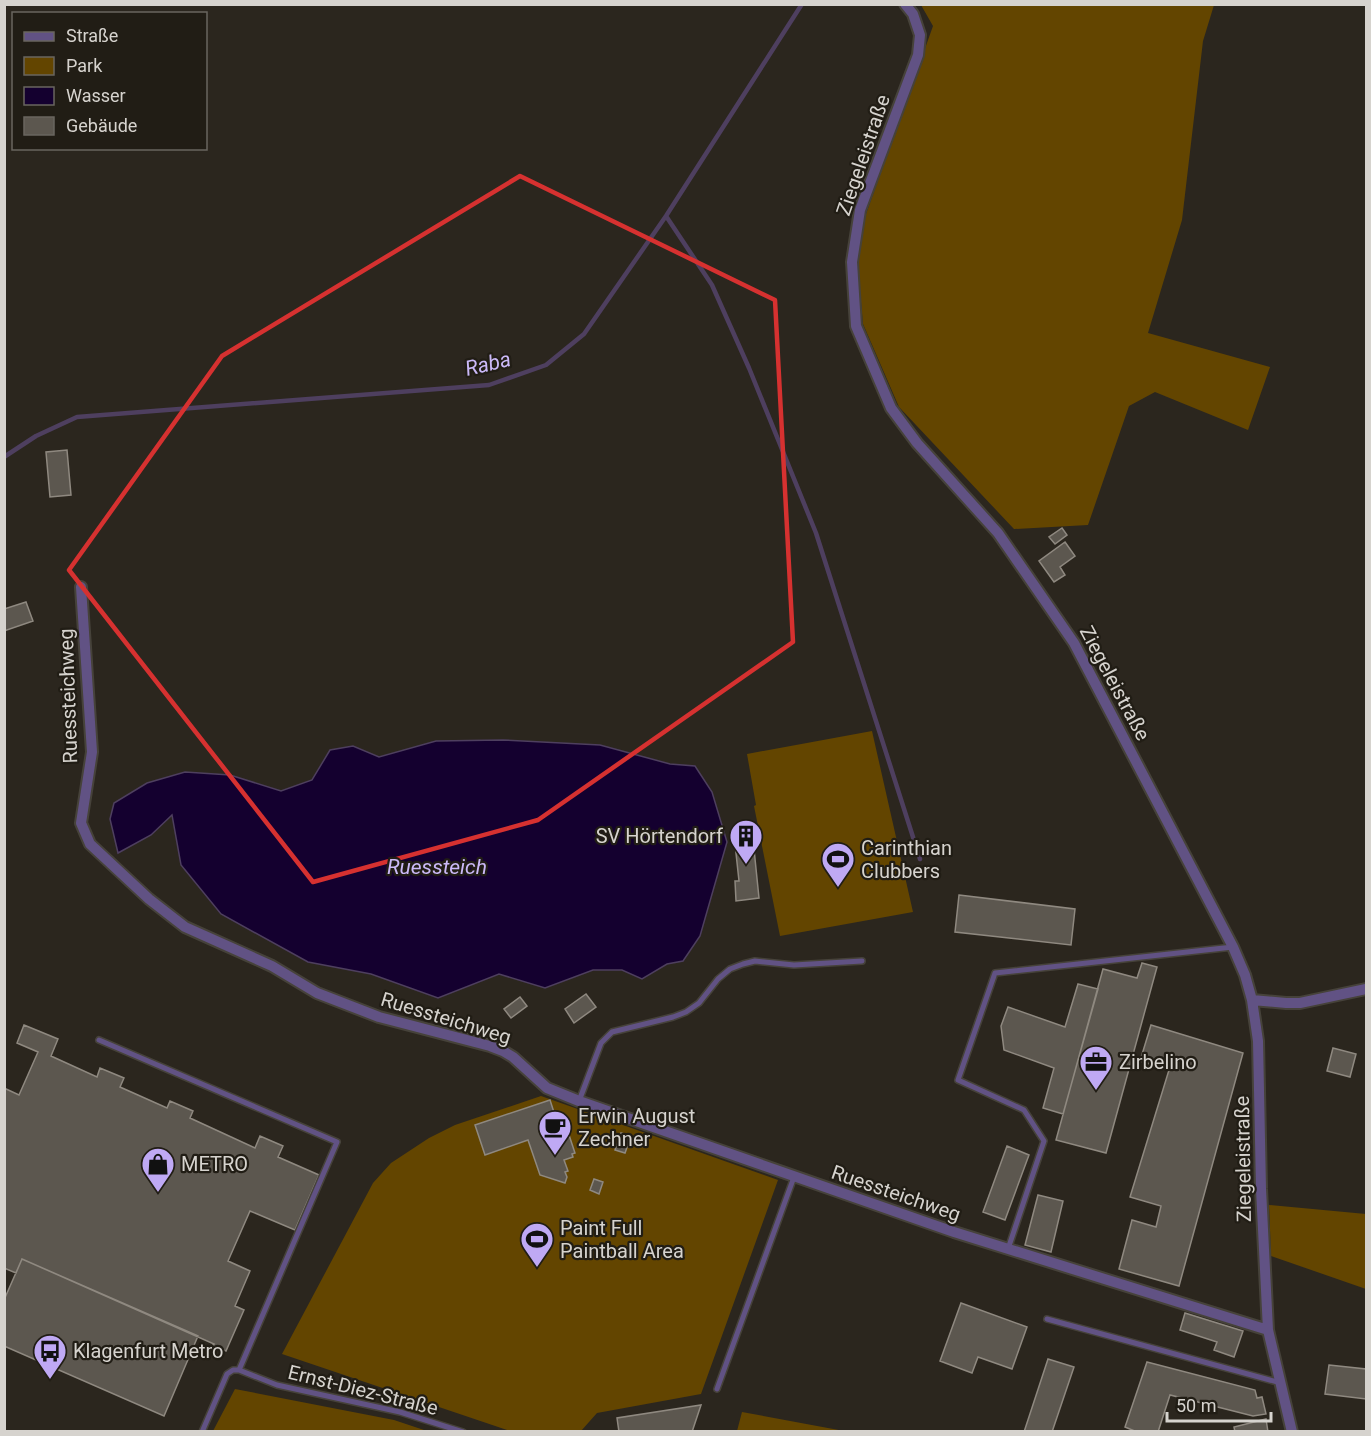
<svg xmlns="http://www.w3.org/2000/svg" width="1371" height="1436" viewBox="0 0 1371 1436" font-family="Roboto,sans-serif">
<style>
.green{fill:#634500}
.water{fill:#14002f;stroke:#4e3f5f;stroke-width:1.5}
.lines{fill:none;stroke-linecap:round;stroke-linejoin:round}
.stream{stroke:#4e3f5f;stroke-width:4.5}
.building{fill:#5c574f;stroke:#8f8980;stroke-width:1.5}
.lane-casing{stroke:#46423a;stroke-width:8}
.street-casing{stroke:#46423a;stroke-width:14}
.lane{stroke:#615284;stroke-width:5}
.street{stroke:#615284;stroke-width:10}
.marked{fill:none;stroke:#d63130;stroke-width:4.5;stroke-linejoin:round}
.labels{text-anchor:middle;dominant-baseline:central;stroke-width:4.5;stroke-linejoin:round;paint-order:stroke}
.street-label{font-size:20px;fill:#d6d3ce;stroke:#211d15}
.poi-label{font-size:20px;fill:#d6d3ce;stroke:#211d15;text-anchor:start}
.water-label{font-size:21px;font-style:italic;fill:#cbb9f8;stroke:#211d15}
</style>
<rect width="100%" height="100%" fill="#2b261e"/>
<path class="green" d="M 921,5 L 1214,5 L 1203,41 L 1182,220 L 1148,333 L 1270,367 L 1248,430 L 1155,392 L 1129,406 L 1088,525 L 1014,529 L 899,407 L 863,324 L 858,270 L 861,228 L 933,26 Z
M 872,731 L 913,912 L 780,936 L 754,806 L 756,805 L 747,754 Z
M 541,1096 L 778,1180 L 701,1394 L 597,1413 L 581,1431 L 510,1431 L 282,1354 L 373,1183 L 391,1163 L 429,1138 L 455,1125 Z
M 1269,1205 L 1366,1214 L 1366,1289 L 1271,1256 Z
M 235,1389 L 394,1420 L 427,1431 L 213,1431 Z
M 742,1412 L 844,1431 L 737,1431 Z"/>
<path class="water" d="M 503,740 L 600,745 L 670,764 L 695,766 L 712,792 L 727,842 L 700,936 L 683,961 L 667,964 L 642,979 L 622,970 L 593,970 L 545,988 L 499,974 L 438,998 L 371,974 L 308,962 L 221,914 L 181,865 L 172,815 L 151,835 L 118,853 L 110,819 L 114,803 L 147,783 L 185,772 L 230,775 L 281,791 L 312,780 L 330,750 L 353,746 L 379,757 L 436,741 Z"/>
<g class="lines">
<path class="stream" d="M 666,216 L 712,285 L 749,368 L 816,533 L 920,859
M 4,457 L 36,436 L 77,417 L 489,385 L 546,365 L 584,334 L 666,216 L 802,4"/>
</g>
<path class="building" d="M 67,450 L 71,495 L 50,497 L 46,452 Z
M 1062,528 L 1067,535 L 1055,544 L 1049,537 Z
M 1065,542 L 1075,556 L 1060,567 L 1065,575 L 1054,582 L 1039,561 Z
M 26,602 L 33,621 L 4,631 L 4,609 Z
M 747,843 L 748,849 L 754,849 L 759,898 L 736,901 L 735,881 L 739,881 L 735,844 Z
M 959,895 L 1075,909 L 1071,945 L 955,932 Z
M 1142,963 L 1157,967 L 1106,1153 L 1056,1140 L 1103,969 L 1137,978 Z
M 1078,984 L 1098,989 L 1063,1114 L 1043,1108 L 1054,1068 L 1004,1050 L 1001,1026 L 1008,1007 L 1065,1027 Z
M 586,994 L 596,1007 L 574,1023 L 565,1009 Z
M 520,997 L 527,1006 L 511,1018 L 504,1009 Z
M 24,1025 L 58,1039 L 51,1056 L 97,1077 L 100,1068 L 124,1078 L 120,1087 L 167,1108 L 170,1101 L 193,1111 L 190,1118 L 255,1148 L 260,1136 L 283,1146 L 278,1157 L 319,1175 L 295,1230 L 250,1211 L 228,1261 L 250,1271 L 235,1306 L 244,1310 L 226,1351 L 213,1345 L 214,1344 L 22,1259 L 16,1273 L 4,1268 L 4,1088 L 19,1095 L 38,1052 L 17,1043 Z
M 1151,1025 L 1243,1053 L 1179,1286 L 1119,1269 L 1132,1220 L 1156,1227 L 1161,1206 L 1130,1197 L 1169,1070 L 1140,1061 Z
M 1333,1048 L 1356,1054 L 1350,1077 L 1327,1071 Z
M 550,1100 L 559,1128 L 566,1126 L 575,1153 L 572,1154 L 573,1157 L 564,1160 L 568,1171 L 565,1172 L 567,1177 L 565,1183 L 540,1175 L 528,1140 L 485,1155 L 475,1125 Z
M 621,1133 L 631,1136 L 625,1153 L 615,1150 Z
M 1007,1146 L 1029,1155 L 1005,1220 L 983,1212 Z
M 594,1179 L 603,1182 L 599,1194 L 590,1190 Z
M 1038,1195 L 1063,1201 L 1051,1252 L 1025,1245 Z
M 22,1259 L 198,1336 L 164,1416 L 4,1346 L 4,1300 Z
M 961,1303 L 1027,1327 L 1012,1369 L 978,1357 L 972,1373 L 940,1361 Z
M 1185,1313 L 1243,1331 L 1234,1357 L 1214,1350 L 1217,1342 L 1180,1330 Z
M 1048,1359 L 1074,1367 L 1052,1432 L 1024,1432 Z
M 1147,1362 L 1255,1390 L 1257,1398 L 1262,1397 L 1266,1414 L 1253,1416 L 1170,1395 L 1158,1432 L 1137,1432 L 1125,1427 Z
M 1329,1365 L 1366,1369 L 1366,1399 L 1325,1394 Z
M 701,1405 L 692,1432 L 619,1432 L 617,1418 Z
M 1266,1419 L 1268,1432 L 1235,1432 L 1234,1427 Z"/>
<g class="lines">
<defs>
<path id="lane" d="M 99,1040 L 337,1142 L 239,1370
M 579,1101 L 601,1043 L 612,1032 L 673,1017 L 686,1012 L 699,1003 L 718,979 L 730,969 L 743,964 L 755,961 L 794,965 L 862,961
M 1008,1249 L 1044,1141 L 1024,1110 L 958,1080 L 995,973 L 1233,947
M 1047,1319 L 1281,1383
M 717,1389 L 794,1177
M 202,1432 L 227,1374 L 233,1370 L 239,1370 L 277,1385 L 400,1412 L 463,1432"/>
<path id="street" d="M 905,4 L 913,14 L 920,35 L 918,55 L 860,210 L 852,262 L 856,326 L 891,408 L 917,443 L 998,533 L 1074,643 L 1233,947 L 1245,975 L 1252,1000 L 1258,1041 L 1261,1189 L 1268,1330 L 1292,1432
M 81,587 L 92,752 L 81,823 L 90,844 L 149,899 L 185,927 L 272,966 L 317,993 L 379,1017 L 490,1046 L 503,1051 L 513,1057 L 547,1088 L 579,1101 L 954,1232 L 1268,1330
M 1252,1000 L 1286,1003 L 1300,1003 L 1366,989"/>
</defs>
<use href="#lane" class="lane-casing"/>
<use href="#street" class="street-casing"/>
<use href="#lane" class="lane"/>
<use href="#street" class="street"/>
</g>
<path class="marked" d="M 520,176 L 775,300 L 793,642 L 538,820 L 313,882 L 69,570 L 222,356 Z"/>
<defs>
<symbol id="building-pin" viewBox="-11 -11 22 30"><path d="M0 17L-7.5 6A9.5 9.5 0 1 1 7.5 6Z" fill="#bfa9f4" stroke="#211d15"/><path d="M-4-6H4V6H1V3H-1V6H-4ZM-2.5-4.3h1.7v1.8h-1.7ZM.8-4.3h1.7v1.8H.8ZM-2.5-1h1.7V.8h-1.7ZM.8-1h1.7V.8H.8Z" fill="#111"/></symbol>
<symbol id="stadium-pin" viewBox="-11 -11 22 30"><path d="M0 17L-7.5 6A9.5 9.5 0 1 1 7.5 6Z" fill="#bfa9f4" stroke="#211d15"/><path d="M0-5a6.5 5 0 1 0 0 10a6.5 5 0 1 0 0-10ZM-3.5-1.8h7v3.6h-7Z" fill="#111"/></symbol>
<symbol id="office-pin" viewBox="-11 -11 22 30"><path d="M0 17L-7.5 6A9.5 9.5 0 1 1 7.5 6Z" fill="#bfa9f4" stroke="#211d15"/><path d="M-6-3h4V-5.5h4V-3h4V5H-6ZM-1-4.5V-3h2v-1.5ZM-6 0V1H6V0Z" fill="#111"/></symbol>
<symbol id="cafe-pin" viewBox="-11 -11 22 30"><path d="M0 17L-7.5 6A9.5 9.5 0 1 1 7.5 6Z" fill="#bfa9f4" stroke="#211d15"/><path d="M-5.5-4.5H6V0H3Q3 3.5 0 3.5H-2.5Q-5.5 3.5-5.5 0ZM3-3.2v2h1.7v-2ZM-6 4.5H4V6H-6Z" fill="#111"/></symbol>
<symbol id="shop-pin" viewBox="-11 -11 22 30"><path d="M0 17L-7.5 6A9.5 9.5 0 1 1 7.5 6Z" fill="#bfa9f4" stroke="#211d15"/><path d="M-5-2.5h2.3a2.7 3.5 0 0 1 5.4 0H5L5.5 6h-11ZM-1.5-2.5h3a1.5 2.3 0 0 0-3 0Z" fill="#111"/></symbol>
<symbol id="bus-pin" viewBox="-11 -11 22 30"><path d="M0 17L-7.5 6A9.5 9.5 0 1 1 7.5 6Z" fill="#bfa9f4" stroke="#211d15"/><path d="M-5-6H5V4H4V6H2V4H-2V6H-4V4H-5ZM-3.5-4V0h7V-4ZM-3.5 1.2v1.5H-2V1.2ZM2 1.2v1.5H3.5V1.2Z" fill="#111"/></symbol>
</defs>
<g fill-rule="evenodd">
<use href="#building-pin" x="727" y="817" width="38" height="52"/>
<use href="#stadium-pin" x="819" y="840" width="38" height="52"/>
<use href="#office-pin" x="1077" y="1043" width="38" height="52"/>
<use href="#cafe-pin" x="536" y="1108" width="38" height="52"/>
<use href="#shop-pin" x="139" y="1145" width="38" height="52"/>
<use href="#stadium-pin" x="518" y="1220" width="38" height="52"/>
<use href="#bus-pin" x="31" y="1332" width="38" height="52"/>
</g>
<g class="labels">
<g class="street-label">
<text transform="translate(863 155) rotate(-71)">Ziegeleistraße</text>
<text transform="translate(1115 683) rotate(62)">Ziegeleistraße</text>
<text transform="translate(68 696) rotate(-92)">Ruessteichweg</text>
<text transform="translate(446 1018) rotate(17)">Ruessteichweg</text>
<text transform="translate(1243 1159) rotate(-91)">Ziegeleistraße</text>
<text transform="translate(896 1193) rotate(19)">Ruessteichweg</text>
<text transform="translate(363 1390) rotate(14)">Ernst-Diez-Straße</text>
</g>
<g class="poi-label">
<text x="723" y="836" text-anchor="end">SV Hörtendorf</text>
<text x="861" y="848">Carinthian<tspan x="861" dy="23">Clubbers</tspan></text>
<text x="1119" y="1062">Zirbelino</text>
<text x="578" y="1116">Erwin August<tspan x="578" dy="23">Zechner</tspan></text>
<text x="181" y="1164">METRO</text>
<text x="560" y="1228">Paint Full<tspan x="560" dy="23">Paintball Area</tspan></text>
<text x="73" y="1351">Klagenfurt Metro</text>
</g>
<g class="water-label">
<text transform="translate(488 364) rotate(-13)">Raba</text>
<text x="437" y="867">Ruessteich</text>
</g>
</g>
<rect width="1371" height="1436" fill="none" stroke="#d6d3ce" stroke-width="12"/>
<rect x="12" y="12" width="195" height="138" fill="#211d15" stroke="#69665f" stroke-width="1.5"/>
<rect x="24" y="32" width="30" height="9" fill="#615284" stroke="#69665f" stroke-width="1.5"/>
<text x="66" y="42" font-size="18" fill="#d6d3ce">Straße</text>
<rect x="24" y="57" width="30" height="18" fill="#634500" stroke="#69665f" stroke-width="1.5"/>
<text x="66" y="72" font-size="18" fill="#d6d3ce">Park</text>
<rect x="24" y="87" width="30" height="18" fill="#14002f" stroke="#69665f" stroke-width="1.5"/>
<text x="66" y="102" font-size="18" fill="#d6d3ce">Wasser</text>
<rect x="24" y="117" width="30" height="18" fill="#5c574f" stroke="#69665f" stroke-width="1.5"/>
<text x="66" y="132" font-size="18" fill="#d6d3ce">Gebäude</text>
<path d="M1167 1412v9h104v-9" fill="none" stroke="#d6d3ce" stroke-width="3"/>
<text x="1176" y="1412" font-size="18" fill="#d6d3ce" stroke="#211d15" stroke-width="4.5" paint-order="stroke">50 m</text>
</svg>
